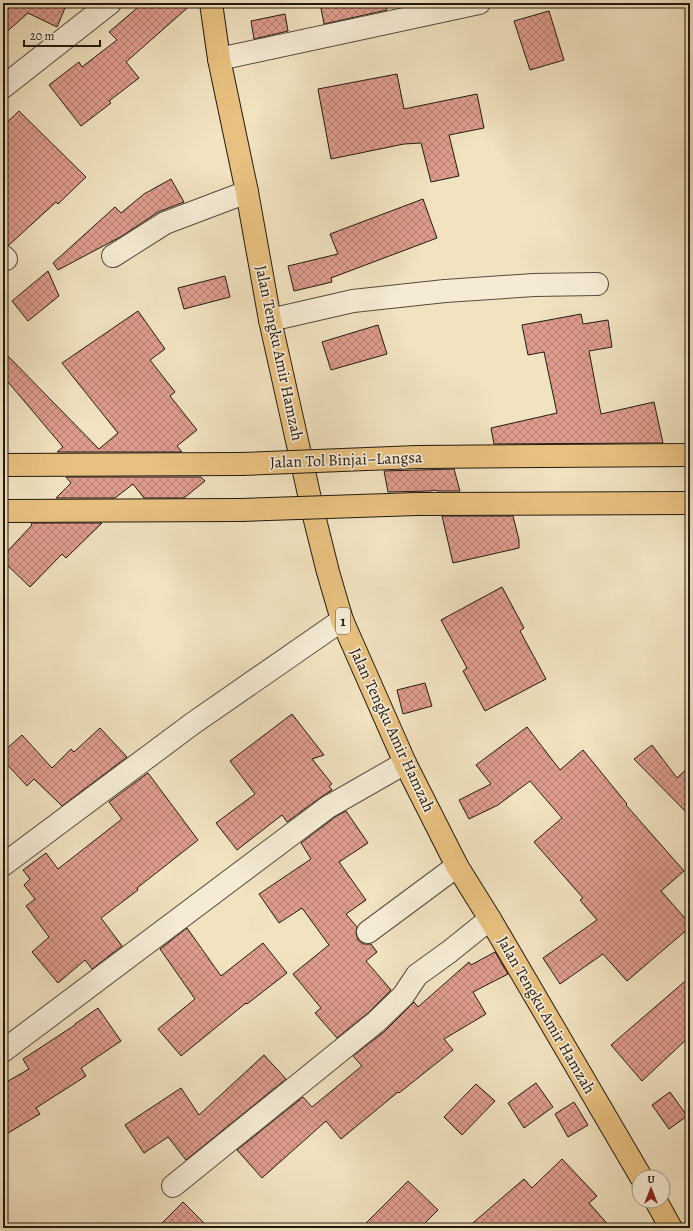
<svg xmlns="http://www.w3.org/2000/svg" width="693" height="1231" viewBox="0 0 693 1231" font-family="Alegreya,serif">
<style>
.building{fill:url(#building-cross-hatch);stroke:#221910}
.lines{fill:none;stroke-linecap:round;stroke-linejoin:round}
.minor-casing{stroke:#564b3c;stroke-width:24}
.trunk-casing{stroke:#221910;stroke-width:24}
.motorway-casing{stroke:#221910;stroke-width:24}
.minor{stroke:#f6ecd6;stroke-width:22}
.trunk{stroke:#e8c180;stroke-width:22}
.motorway{stroke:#e8c180;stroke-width:22}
.motorway-bridge-casing{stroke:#221910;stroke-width:24;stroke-linecap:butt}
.motorway-bridge{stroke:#e8c180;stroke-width:22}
.labels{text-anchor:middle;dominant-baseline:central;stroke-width:3.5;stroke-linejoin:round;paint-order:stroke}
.shield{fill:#f6ecd6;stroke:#62584b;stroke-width:1}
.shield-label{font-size:15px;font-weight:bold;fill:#221910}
.street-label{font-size:16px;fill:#221910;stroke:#f6ecd6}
</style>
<defs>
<pattern id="building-cross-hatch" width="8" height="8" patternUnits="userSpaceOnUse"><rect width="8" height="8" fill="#de9c8d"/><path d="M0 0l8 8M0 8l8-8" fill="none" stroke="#b47e72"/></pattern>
</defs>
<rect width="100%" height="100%" fill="#f1e2c0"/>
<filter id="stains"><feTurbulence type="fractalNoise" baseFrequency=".005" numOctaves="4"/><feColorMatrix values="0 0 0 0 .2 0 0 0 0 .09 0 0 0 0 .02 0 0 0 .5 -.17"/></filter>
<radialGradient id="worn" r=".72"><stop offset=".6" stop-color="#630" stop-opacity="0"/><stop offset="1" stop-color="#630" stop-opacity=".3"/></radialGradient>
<path class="building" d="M 3,3 L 67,3 L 57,27 L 28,13 L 3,35 Z
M 143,3 L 193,3 L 126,62 L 139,78 L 109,101 L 111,103 L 81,126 L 49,85 L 79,62 L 82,67 L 117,40 L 109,32 Z
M 320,3 L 386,3 L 387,10 L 324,24 Z
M 549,11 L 564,60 L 530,70 L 514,21 Z
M 285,14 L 288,31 L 254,39 L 251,21 Z
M 397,74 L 404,109 L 477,94 L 484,128 L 449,135 L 459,176 L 431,182 L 421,143 L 404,144 L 331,159 L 318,89 Z
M 19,111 L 86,177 L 58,204 L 56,202 L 9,245 L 3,244 L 3,126 Z
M 171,179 L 184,202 L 158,212 L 122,236 L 58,270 L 53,263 L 115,207 L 121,213 L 144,194 Z
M 423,199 L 437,238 L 331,278 L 332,282 L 294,291 L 288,266 L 338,254 L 330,234 Z
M 48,271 L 59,296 L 28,321 L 12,301 Z
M 225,276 L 230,297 L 184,309 L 178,288 Z
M 138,311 L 165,349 L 150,360 L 175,392 L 170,396 L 197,430 L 177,446 L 182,452 L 57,452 L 63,447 L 3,376 L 3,351 L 99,449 L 118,433 L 62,363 Z
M 581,314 L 583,324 L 608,320 L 612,347 L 589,351 L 601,414 L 654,402 L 663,443 L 494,444 L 491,428 L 557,413 L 544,352 L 528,355 L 522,325 Z
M 378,325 L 387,354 L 331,370 L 322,342 Z
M 454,469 L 460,491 L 437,491 L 436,490 L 430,491 L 388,492 L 384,471 Z
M 66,477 L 201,477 L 205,481 L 184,498 L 144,498 L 133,484 L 115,498 L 56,498 L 71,483 Z
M 442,516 L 513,516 L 519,540 L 519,548 L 453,563 Z
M 31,523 L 102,523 L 66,558 L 62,554 L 30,587 L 3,561 L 3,556 L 32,525 Z
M 502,587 L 524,628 L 520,631 L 546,679 L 485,711 L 463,671 L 467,668 L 441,620 Z
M 425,683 L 432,706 L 403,714 L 397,690 Z
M 292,714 L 324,755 L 312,759 L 332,784 L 329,786 L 332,790 L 321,797 L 287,822 L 282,815 L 237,850 L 216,823 L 255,794 L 230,761 Z
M 527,727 L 560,770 L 583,750 L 627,804 L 626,805 L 684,871 L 661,891 L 690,924 L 690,927 L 627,981 L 603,954 L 560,984 L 543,958 L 597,920 L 580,900 L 583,898 L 534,842 L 562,818 L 530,781 L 498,805 L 469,819 L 459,800 L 491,784 L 476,765 Z
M 100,728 L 127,757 L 62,806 L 34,779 L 27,786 L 3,760 L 3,752 L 22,735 L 52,768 L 71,749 L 74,752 Z
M 652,745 L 677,778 L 690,766 L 690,816 L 634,759 Z
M 148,773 L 198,840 L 137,888 L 138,890 L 101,918 L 122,946 L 92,969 L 85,960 L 58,983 L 32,952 L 49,937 L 26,906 L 35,899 L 24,885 L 30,879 L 23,870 L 46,853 L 58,869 L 122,819 L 109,802 Z
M 346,811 L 368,843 L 339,862 L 366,900 L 346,914 L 357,927 L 356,934 L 358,940 L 363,944 L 371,944 L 377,952 L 366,961 L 391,990 L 368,1013 L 337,1038 L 315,1013 L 321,1008 L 293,974 L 329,945 L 302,908 L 279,923 L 259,894 L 311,859 L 301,843 L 335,817 Z
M 187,928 L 221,976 L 263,943 L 287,973 L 247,1004 L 246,1003 L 181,1056 L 158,1029 L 195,999 L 160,949 Z
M 495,952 L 508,974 L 473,992 L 486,1014 L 444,1039 L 453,1050 L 399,1093 L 398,1092 L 341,1139 L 326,1121 L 262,1178 L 237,1150 L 303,1097 L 312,1107 L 362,1066 L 353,1056 L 385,1031 L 414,1002 L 418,1007 L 469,962 L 471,965 Z
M 690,977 L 690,1036 L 642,1081 L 611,1045 Z
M 98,1008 L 121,1041 L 81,1068 L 86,1076 L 36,1108 L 40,1114 L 3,1136 L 3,1084 L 29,1069 L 23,1059 L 75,1025 L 75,1024 Z
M 264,1055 L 286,1079 L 186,1160 L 168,1137 L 144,1153 L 125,1125 L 181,1088 L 199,1115 Z
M 536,1083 L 553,1107 L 524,1128 L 508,1103 Z
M 476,1084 L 495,1101 L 462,1135 L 444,1117 Z
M 670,1092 L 687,1116 L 669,1129 L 652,1105 Z
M 574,1102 L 588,1125 L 568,1137 L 555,1114 Z
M 562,1159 L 597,1196 L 589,1203 L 611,1228 L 467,1228 L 524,1179 L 532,1188 Z
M 408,1181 L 438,1210 L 420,1228 L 361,1228 Z
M 183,1202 L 209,1228 L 157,1228 Z"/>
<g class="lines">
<defs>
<path id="minor" d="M 219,59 L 479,3
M 3,87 L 110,3
M 3,256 L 6,259
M 113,256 L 165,223 L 247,192
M 270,320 L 353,301 L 445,291 L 534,285 L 597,284
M 3,865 L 192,724 L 342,620
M 368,932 L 457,866
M 3,1051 L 328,807 L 405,763
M 173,1186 L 376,1022 L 403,996 L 417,975 L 449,952 L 490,919"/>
<path id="trunk" d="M 211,3 L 219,59 L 247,192 L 270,320 L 313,512 L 328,572 L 342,620 L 405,763 L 457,866 L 490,919 L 641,1177
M 656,1201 L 671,1228"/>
<path id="motorway" d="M 417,457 L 690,455
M 3,465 L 241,464
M 417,504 L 690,503
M 3,511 L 241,510"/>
</defs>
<use href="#minor" class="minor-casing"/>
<use href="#trunk" class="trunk-casing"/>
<use href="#motorway" class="motorway-casing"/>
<use href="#minor" class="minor"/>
<use href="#trunk" class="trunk"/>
<use href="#motorway" class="motorway"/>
<defs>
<path id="motorway-bridge" d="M 241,464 L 417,457
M 241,510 L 417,504"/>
</defs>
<use href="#motorway-bridge" class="motorway-bridge-casing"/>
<use href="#motorway-bridge" class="motorway-bridge"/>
</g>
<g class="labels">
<rect class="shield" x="336" y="608" width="14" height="26" rx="3"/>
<g class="shield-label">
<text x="343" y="621">1</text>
</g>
<g class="street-label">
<text transform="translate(279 353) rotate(78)">Jalan Tengku Amir Hamzah</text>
<text transform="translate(346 460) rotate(-2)">Jalan Tol Binjai–Langsa</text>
<text transform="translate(392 730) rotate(65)">Jalan Tengku Amir Hamzah</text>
<text transform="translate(546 1015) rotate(60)">Jalan Tengku Amir Hamzah</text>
</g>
</g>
<rect width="693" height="1231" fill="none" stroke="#f1e2c0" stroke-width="16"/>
<rect x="4" y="4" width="685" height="1223" fill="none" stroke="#221910" stroke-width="2"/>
<rect x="8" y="8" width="677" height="1215" fill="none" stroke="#221910"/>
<g transform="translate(651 1189)"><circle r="19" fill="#f6ecd6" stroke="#a19887"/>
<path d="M0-3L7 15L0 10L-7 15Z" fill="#8f2418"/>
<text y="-6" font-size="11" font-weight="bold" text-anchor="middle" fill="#221910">U</text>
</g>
<path d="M24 40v6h76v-6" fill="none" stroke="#221910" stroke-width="2"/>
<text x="30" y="40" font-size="12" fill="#221910" stroke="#f6ecd6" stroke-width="3" paint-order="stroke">20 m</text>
<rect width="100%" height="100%" filter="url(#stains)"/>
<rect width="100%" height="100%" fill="url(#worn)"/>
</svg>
